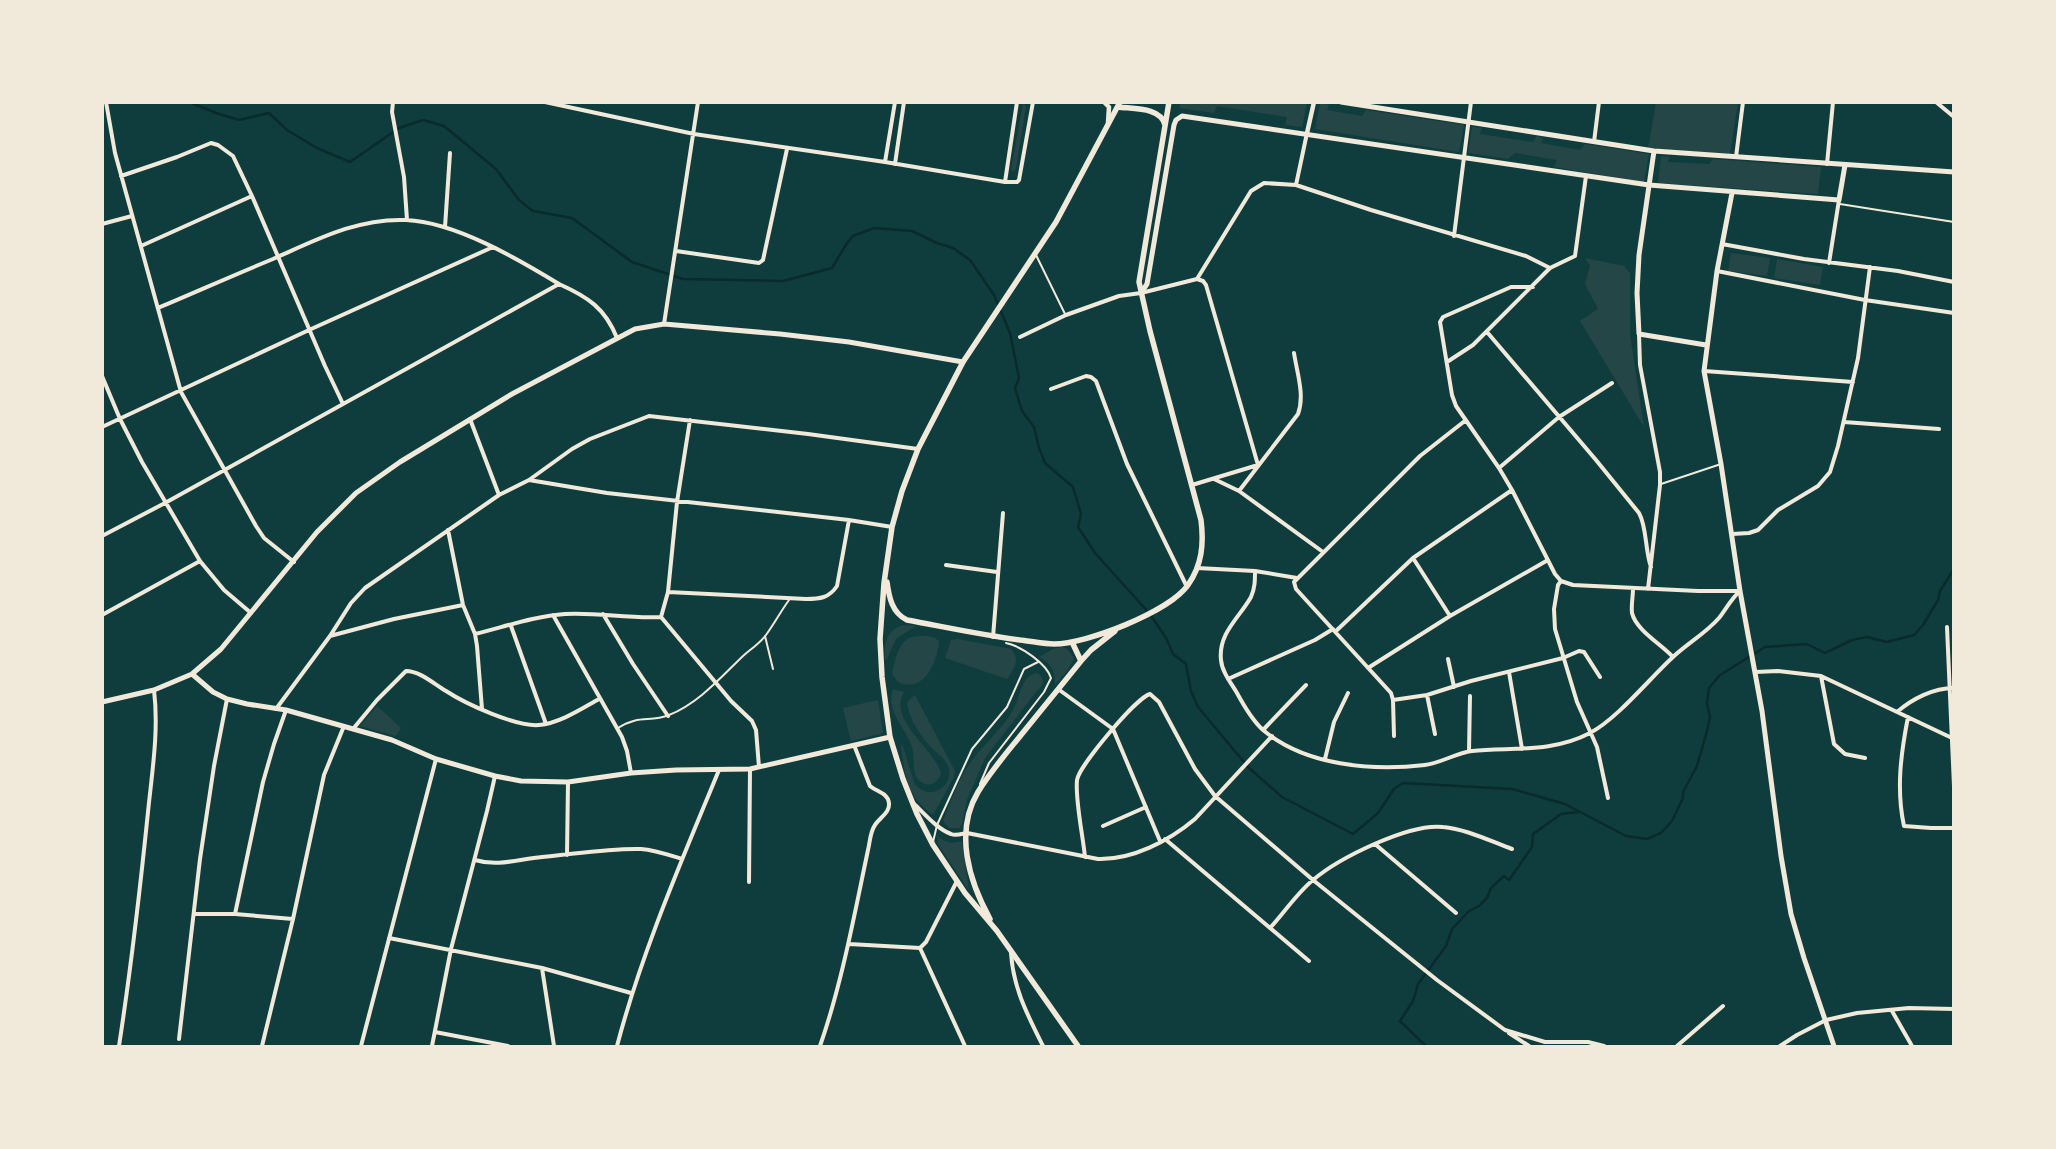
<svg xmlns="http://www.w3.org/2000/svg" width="2056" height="1149" viewBox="0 0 2056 1149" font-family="'Exo 2',sans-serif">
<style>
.green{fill:#244646}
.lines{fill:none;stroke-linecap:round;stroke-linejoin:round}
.stream{stroke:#0a2a2b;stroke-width:2.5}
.service{stroke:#f1e9da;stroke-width:2}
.minor{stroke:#f1e9da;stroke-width:4}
.tertiary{stroke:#f1e9da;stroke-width:4.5}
.secondary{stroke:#f1e9da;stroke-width:5}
.primary{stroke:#f1e9da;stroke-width:5.5}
</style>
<rect width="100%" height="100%" fill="#0f3d3e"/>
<path class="green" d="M 1181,102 L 1307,103 L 1302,127 L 1285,125 L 1287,117 L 1217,106 L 1214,113 L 1179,108 Z
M 1023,103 L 1026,106 L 1016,169 L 1013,172 L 1011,170 Z
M 1320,103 L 1329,105 L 1327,110 L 1362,116 L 1366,110 L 1464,125 L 1459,152 L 1315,129 Z
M 1656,103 L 1738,103 L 1730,154 L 1648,149 Z
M 1472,127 L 1482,128 L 1480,134 L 1533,142 L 1537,136 L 1543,138 L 1541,143 L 1580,150 L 1585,144 L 1649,154 L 1644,182 L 1554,167 L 1557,160 L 1515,153 L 1508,159 L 1468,153 Z
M 1661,156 L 1670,157 L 1668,162 L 1709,164 L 1713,159 L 1821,167 L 1818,194 L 1658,183 Z
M 1731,253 L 1770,258 L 1767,276 L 1728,271 Z
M 1585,258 L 1624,266 L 1630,273 L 1630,335 L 1644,427 L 1580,321 L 1598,309 L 1585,284 L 1590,266 Z
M 1777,259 L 1823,267 L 1820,285 L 1774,278 Z
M 903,625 L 916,626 L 896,639 L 887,659 L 885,660 C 884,644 886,630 903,625 Z
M 928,636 L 935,638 L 939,641 C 937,663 924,694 898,682 C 897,681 894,676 893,675 C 891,668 899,646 905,641 C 911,635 921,636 928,636 Z
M 958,639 L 1011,649 C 1021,660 1014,668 1007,679 L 945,658 L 951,640 Z
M 1062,647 L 1067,649 L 1074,658 L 1068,670 L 1055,685 C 1055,671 1052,664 1039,657 L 1053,649 Z
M 1037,673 C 1047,678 1043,686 1036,692 L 985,758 L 967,800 L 962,824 L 959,828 L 949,828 L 943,821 C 950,804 956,786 965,771 C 978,748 1000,733 1013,710 C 1020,698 1021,675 1037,673 Z
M 893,689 L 904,692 C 887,721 936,749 941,774 C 938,780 934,786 926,784 C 909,780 916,759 912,747 C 906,728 885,711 893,689 Z
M 915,695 L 955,771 L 954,777 L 933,815 C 907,796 905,777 901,746 L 902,744 L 915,785 C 920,789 925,793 933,792 C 944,790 953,778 948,766 C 945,758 939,755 933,749 C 921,738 909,719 907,702 Z
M 878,700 L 883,733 L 851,741 L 843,708 Z
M 377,706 L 401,728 L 396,736 L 360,726 Z
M 937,835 C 945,843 951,844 962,841 L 969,891 L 938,844 Z"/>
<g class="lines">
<path class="stream" d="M 189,102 L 216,113 L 239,120 L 269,113 L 287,130 L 317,148 L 350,162 L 399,128 L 423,120 L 444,126 L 496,169 L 519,200 L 533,211 L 572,218 L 632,262 L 683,279 L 783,281 L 832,268 L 847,243 L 853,236 L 874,228 L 912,231 L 937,243 L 953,248 L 970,260 L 994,295 L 1010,333 L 1019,378 L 1015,388 L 1022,411 L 1034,427 L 1039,448 L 1045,463 L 1073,487 L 1081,514 L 1078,527 L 1095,553 L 1150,614 L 1166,638 L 1173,654 L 1186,664 L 1191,691 L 1198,707 L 1249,768 L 1282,797 L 1353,834 L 1378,813 L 1394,789 L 1403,783 L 1512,789 L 1565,804 L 1626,836 L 1647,839 L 1661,833 L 1672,821 L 1683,798 L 1683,792 L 1697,766 L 1707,731 L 1710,717 L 1707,703 L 1709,688 L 1720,675 L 1765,647 L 1807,644 L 1825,653 L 1852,640 L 1867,637 L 1887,642 L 1914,635 L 1923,625 L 1938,600 L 1940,591 L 1954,569
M 1426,1046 L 1400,1021 L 1413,1001 L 1418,984 L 1446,946 L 1452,929 L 1469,911 L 1479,906 L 1487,898 L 1491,888 L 1504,876 L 1509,880 L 1532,847 L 1533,834 L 1561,814 L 1578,812"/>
<path class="service" d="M 1840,204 L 1954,222
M 1036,255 L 1065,314
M 1661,484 L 1721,464
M 765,636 L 773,669
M 618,728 C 640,714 649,723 669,715 C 699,703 721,677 743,656 C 751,649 760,643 766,635 C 774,624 781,611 789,600
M 980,784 L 989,763 L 1044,692 L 1051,678 C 1047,664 1021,646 1006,643
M 933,842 L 937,825 L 972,749 L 1007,707 L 1024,669 L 1038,662"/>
<path class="minor" d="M 106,102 L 115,153 L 181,392 L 256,526 L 264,538 L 294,562
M 393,102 L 392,112 L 404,177 L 407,220
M 545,102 L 694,134 L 885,162 L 1005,182 L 1017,182 L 1019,180 L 1033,102
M 1936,102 L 1954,117
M 1594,142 L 1599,102
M 1736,157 L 1743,102
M 885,162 L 895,102
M 895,164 L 904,102
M 1827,164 L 1833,102
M 121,176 L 177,157 L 211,143 L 218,145 L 233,156 L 252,196 L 325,366 L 343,404
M 1005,182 L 1017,102
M 1296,185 L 1307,133
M 102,224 L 132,216
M 445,227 L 450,153
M 1454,236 L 1471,102
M 1722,244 L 1804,259 L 1898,271 L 1954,282
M 141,246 L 252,196
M 676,251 L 759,263 L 763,260 L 787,149
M 1829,263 L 1839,200
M 1717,271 L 1865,300 L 1954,313
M 1533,287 L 1511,287 L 1443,317 L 1440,322 L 1452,395 L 1456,406 L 1499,468 L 1512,490 L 1555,574 L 1561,581 L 1573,585 L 1698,591 L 1740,591
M 158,308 C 196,292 234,275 273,259 C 316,240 357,218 406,220 C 455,222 518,259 559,284
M 664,324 L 698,102
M 1487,332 L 1596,460 L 1639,513 C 1647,527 1645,551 1651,567
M 1639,334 L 1640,365 L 1660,472 L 1660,485 L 1648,589
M 1020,337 L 1066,315 L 1119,296 L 1141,293 L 1197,279 L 1251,191 L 1264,183 L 1296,185 L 1371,210 L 1526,256 L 1550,268
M 1447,362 L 1473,345 L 1550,268 L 1575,256 L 1586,176
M 1704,371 L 1853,382
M 102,376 L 120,419 L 142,462 L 200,561 L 224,590 L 251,613
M 1051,389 L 1086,376 L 1091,377 L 1096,381 L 1127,464 L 1187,587
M 470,419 L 499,495
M 1844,422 L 1939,429
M 102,427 L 309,330 L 493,247
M 1499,468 L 1559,417 L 1612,383
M 1214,479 L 1239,491 L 1323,552
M 529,480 L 607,493 L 849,520 L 892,527
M 1192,485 L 1258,465 L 1206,285 L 1203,281 L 1197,279
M 1239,491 L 1298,414 C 1305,395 1297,373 1294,353
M 448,530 L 463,605 L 475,634 L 477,646 L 482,709
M 1732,534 L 1749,533 L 1758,530 L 1778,510 L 1818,486 L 1830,472 L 1838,446 L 1858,358 L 1870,267
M 102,536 L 165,503 L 559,284 C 588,297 605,308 617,338
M 1413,558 L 1450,616
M 946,565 L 997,572
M 1197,568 L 1255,571 L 1297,578
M 1255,571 C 1255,580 1255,588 1251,597 C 1240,617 1218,633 1221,660 C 1222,672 1231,683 1237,693 C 1244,706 1252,720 1263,730 C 1306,766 1372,771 1425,765 C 1441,763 1456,753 1472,751 C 1512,747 1552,753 1590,733 C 1618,718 1649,679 1673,657 C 1688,643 1706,633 1719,618 C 1726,609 1731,599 1740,591
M 1561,581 L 1558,585 L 1554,609 L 1555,629 L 1577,702 L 1597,747 L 1608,798
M 1633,589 C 1633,596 1631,606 1632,613 C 1636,630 1661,644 1673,657
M 668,592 L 806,599 C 820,599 829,598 837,586 L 849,520
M 603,614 L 633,664 L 668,716
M 102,615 L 200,561
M 553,615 L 622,737 L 627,751 L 631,773
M 661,617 L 668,592 L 677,502 L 690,420
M 661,617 L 731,701 L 752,721 L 756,730 L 759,767
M 511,626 L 546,724
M 1947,627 L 1954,786
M 1336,631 L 1413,558 L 1512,490
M 475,634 C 504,627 535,616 565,614 C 597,612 629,619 661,617
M 330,636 L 394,619 L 463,605
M 993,637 L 1003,513
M 1448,659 L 1454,687
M 1368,668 L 1450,616 L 1548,560
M 1509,672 L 1522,749
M 1755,672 L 1778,671 L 1821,676 L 1952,738
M 1821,676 L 1834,744 L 1845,754 L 1865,758
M 1228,679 L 1315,640 L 1333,629
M 1058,689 L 1113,729 L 1160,841
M 1427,695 L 1435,734
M 1393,700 L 1427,695 L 1471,681 L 1563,658 L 1579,651 L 1584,652 L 1600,677
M 276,709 L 330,636 L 351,603 L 365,588 L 499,495 L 529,480 L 572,449 L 590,439 L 649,416 L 808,434 L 918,449
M 1897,712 C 1912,699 1933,688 1954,688
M 1908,717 C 1901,753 1896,789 1904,826 L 1931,828 L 1954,828
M 353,729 L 377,700 L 406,671 C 420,671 434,684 446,691 C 466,704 516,727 539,725 C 560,723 581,709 599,699
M 1263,730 L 1306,685
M 1394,736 L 1393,700 L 1391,693 L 1296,589 L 1294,582 L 1420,456 L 1466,420
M 1469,751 L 1470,696
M 1325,759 L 1334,722 L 1348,693
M 913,803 C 924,813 937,829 951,834 C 956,836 961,834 967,833 L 1098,859 C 1132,860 1169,841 1195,819 L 1272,736
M 1103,826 L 1146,807
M 1165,839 L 1309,961
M 1375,844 L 1456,913
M 567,855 L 568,782
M 1085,857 C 1083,836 1075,800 1077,780 C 1079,766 1136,698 1150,694 L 1159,702 L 1195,769 L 1215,796 L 1313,880 L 1437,980 L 1505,1030 L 1545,1042 L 1588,1042 L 1604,1046
M 475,860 C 498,867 519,859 542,857 C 575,854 609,848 641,849 C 655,850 669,855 682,859
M 749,882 L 750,769
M 194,914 L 235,914 L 293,919
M 235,914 L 263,782 L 274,744 L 286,710
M 1270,928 C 1284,913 1297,893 1313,880 C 1339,858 1409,823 1443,827 C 1466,829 1490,841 1512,849
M 389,938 L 542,968 L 631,993
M 849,944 L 920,948 L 926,942 L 957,881
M 920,948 L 965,1046
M 1011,953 C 1013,988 1028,1016 1043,1046
M 542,968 L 554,1046
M 1892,1011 L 1912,1046
M 435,1032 L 508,1046
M 1509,1033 L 1529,1046
M 179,1039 L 200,859 L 214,766 L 227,699
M 119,1046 C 131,968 140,890 148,812 C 152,772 159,731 154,690
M 262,1046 L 293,919 L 324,775 L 344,726
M 361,1046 L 436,759
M 432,1046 L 451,949 L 487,811 L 495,776
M 617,1046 C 642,951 682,860 719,770
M 820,1046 C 842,983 854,916 868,850 C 870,842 870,832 875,825 C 880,817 890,813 889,803 C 888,793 877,792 870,786 L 854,745
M 1677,1046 L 1723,1006
M 1780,1046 L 1797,1035 L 1826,1020 L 1857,1013 L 1909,1008 L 1954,1009"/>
<path class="tertiary" d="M 1104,102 L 1109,107 L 1108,123
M 1307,133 L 1314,102"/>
<path class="secondary" d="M 1341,102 L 1654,151 L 1954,172
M 1654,151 L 1639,255 L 1637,293 L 1639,334 L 1706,345
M 1732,193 L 1717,271 L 1704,371 L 1721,464 L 1740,591 L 1762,711 L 1781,856 L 1791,914 L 1804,958 L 1834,1046
M 1141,293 L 1147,284 L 1174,125 L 1176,120 L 1182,116 L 1649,185 L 1839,200 L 1845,165
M 192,674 L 213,692 L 227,699 L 247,704 L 286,710 L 392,740 L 436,759 L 495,776 L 521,781 L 568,782 L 631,773 L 676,770 L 750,769 L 890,737
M 102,702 L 154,690 L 192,674 L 221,649 L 317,532 L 356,493 L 400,462 L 512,394 L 635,329 L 664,324 L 780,334 L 849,342 L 963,362"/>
<path class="primary" d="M 1118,107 C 1133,109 1161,107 1165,125
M 887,582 C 889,597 892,613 907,620 C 945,627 982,635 1020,640 C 1031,641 1043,644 1054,644 C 1086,644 1169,612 1188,585 C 1202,565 1204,544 1201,520 L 1150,331 L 1139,282 L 1169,102
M 1072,642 L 1081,661
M 990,919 C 969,881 954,832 978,792 C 989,774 1003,757 1017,740 C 1038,714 1060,687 1081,661 L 1091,650 L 1115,631
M 1078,1046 L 997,931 L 965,893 L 933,845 L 917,814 L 903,779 L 890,737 L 882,677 L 880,639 L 884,583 L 892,527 L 902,491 L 918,449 L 963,362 L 1056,222 L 1120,102"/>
</g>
<rect width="2056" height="1149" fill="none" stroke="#f1e9da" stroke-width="208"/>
</svg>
